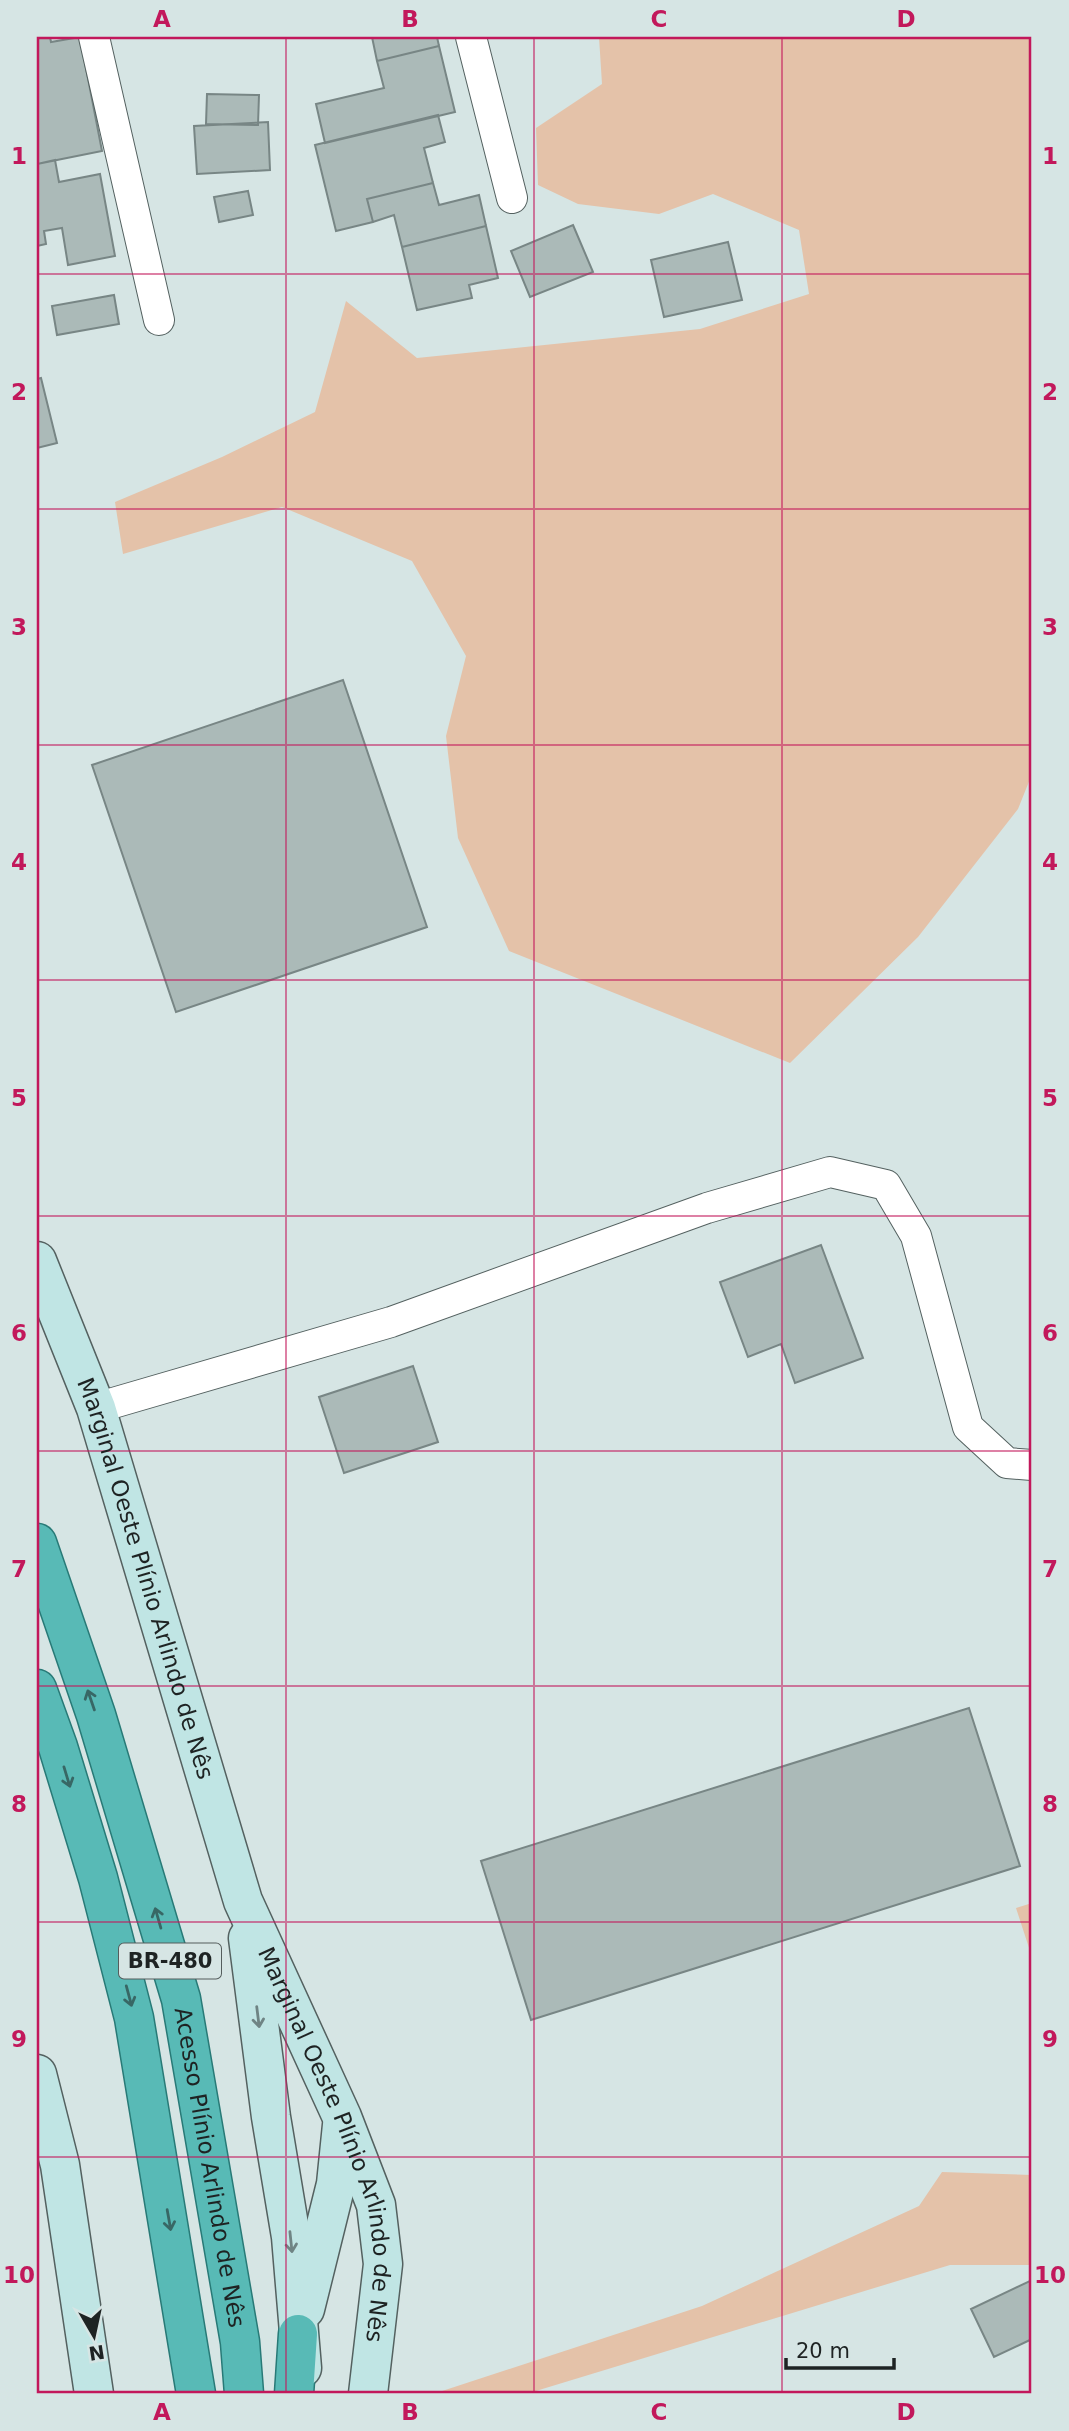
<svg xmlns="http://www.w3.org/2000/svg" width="1069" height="2431" viewBox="0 0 1069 2431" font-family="'DejaVu Sans',sans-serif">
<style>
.green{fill:#e4c2a9}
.building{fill:#abbab8;stroke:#788685;stroke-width:2}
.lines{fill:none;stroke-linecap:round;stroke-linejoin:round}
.minor-casing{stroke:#546160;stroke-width:32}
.secondary-casing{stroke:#546160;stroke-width:41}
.trunk-casing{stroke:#287a77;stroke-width:41}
.minor{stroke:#fff;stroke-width:30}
.secondary{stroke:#c0e5e4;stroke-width:38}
.trunk{stroke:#58bab6;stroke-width:38}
.oneway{stroke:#386765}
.oneway2{stroke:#6f8484}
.grid{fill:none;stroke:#c2185b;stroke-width:2;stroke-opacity:0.55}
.labels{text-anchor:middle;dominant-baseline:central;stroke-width:5;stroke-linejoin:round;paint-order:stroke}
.shield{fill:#d6e5e4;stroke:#555d5d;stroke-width:2}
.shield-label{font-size:21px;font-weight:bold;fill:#1e2323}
.street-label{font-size:23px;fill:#1e2323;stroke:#d6e5e4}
.neatline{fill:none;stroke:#c2185b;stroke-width:2.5}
.grid-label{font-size:23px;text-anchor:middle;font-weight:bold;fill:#c2185b}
</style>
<rect width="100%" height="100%" fill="#d6e5e4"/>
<path class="green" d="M 599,37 L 1032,37 L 1032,774 L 1018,809 L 918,937 L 790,1063 L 509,951 L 458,838 L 446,736 L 466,656 L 412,561 L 282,507 L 123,554 L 115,502 L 222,457 L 315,412 L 346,301 L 417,358 L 700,329 L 809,294 L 799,230 L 713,194 L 659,214 L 578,204 L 538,185 L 536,128 L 602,84 Z
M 1032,1903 L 1032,1957 L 1016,1908 Z
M 942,2172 L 1032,2175 L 1032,2265 L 950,2265 L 526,2394 L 433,2394 L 702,2306 L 919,2206 Z"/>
<path class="building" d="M 37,37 L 50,37 L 51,42 L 80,37 L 102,151 L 37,164 Z
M 372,37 L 437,37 L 439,46 L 377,61 Z
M 439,46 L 455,112 L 325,143 L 316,104 L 384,88 L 377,61 Z
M 207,94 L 259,95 L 258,125 L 206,124 Z
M 438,115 L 445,142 L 424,148 L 433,183 L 367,199 L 373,222 L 336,231 L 315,145 Z
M 268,122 L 270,170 L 197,174 L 194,126 Z
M 55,160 L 59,182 L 100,174 L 115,256 L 68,265 L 62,228 L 44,231 L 46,244 L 37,246 L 37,164 Z
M 433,183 L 439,205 L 479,195 L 486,226 L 402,247 L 394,215 L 373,222 L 367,199 Z
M 248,191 L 253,215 L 219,222 L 214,197 Z
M 573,225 L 593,272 L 530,297 L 511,251 Z
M 486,226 L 498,278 L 469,285 L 472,298 L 417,310 L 402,247 Z
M 728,242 L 742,300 L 664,317 L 651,260 Z
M 114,295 L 119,324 L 57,335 L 52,306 Z
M 41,378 L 57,443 L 37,448 L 37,379 Z
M 343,680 L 427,927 L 176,1012 L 92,765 Z
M 821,1245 L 863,1358 L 795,1383 L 781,1344 L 748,1357 L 720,1282 Z
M 413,1366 L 438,1442 L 344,1473 L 319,1397 Z
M 969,1708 L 1020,1866 L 531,2020 L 481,1861 Z
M 1032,2280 L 1032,2339 L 994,2357 L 971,2309 Z"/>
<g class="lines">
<defs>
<path id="minor" d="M 94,37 L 159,320
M 471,37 L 512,198
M 96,1408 L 391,1322 L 707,1208 L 830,1172 L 886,1185 L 916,1236 L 968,1427 L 1007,1463 L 1032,1465"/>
<g id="secondary">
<path id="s1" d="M 37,1261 L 96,1408 L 243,1901 L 342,2117 L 376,2205 L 383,2264 L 368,2394"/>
<path d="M 248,1938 L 271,2117 L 291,2237 L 302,2368"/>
<path d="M 37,2074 L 60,2165 L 94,2394"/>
<path d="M 305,2309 L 336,2184 L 342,2125"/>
</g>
<g id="trunk">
<path id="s2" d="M 37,1543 L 96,1715 L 181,1999 L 240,2342 L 244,2394"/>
<path d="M 37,1689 L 58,1747 L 98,1878 L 134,2018 L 196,2394"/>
<path d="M 294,2394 L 298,2334"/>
</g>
</defs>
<use href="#minor" class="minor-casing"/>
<use href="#secondary" class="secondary-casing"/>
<use href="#trunk" class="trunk-casing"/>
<use href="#minor" class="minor"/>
<use href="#secondary" class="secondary"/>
<use href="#trunk" class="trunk"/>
</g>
<defs><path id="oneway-shaft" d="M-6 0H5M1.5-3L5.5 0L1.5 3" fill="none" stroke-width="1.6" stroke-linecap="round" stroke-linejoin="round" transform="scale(1.75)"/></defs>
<g class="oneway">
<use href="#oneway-shaft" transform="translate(91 1700) rotate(-109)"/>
<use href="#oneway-shaft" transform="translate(67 1777) rotate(73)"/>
<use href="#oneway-shaft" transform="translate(158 1918) rotate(-106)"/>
<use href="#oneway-shaft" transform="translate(129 1996) rotate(75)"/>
<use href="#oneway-shaft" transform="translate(169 2220) rotate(80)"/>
</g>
<g class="oneway2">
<use href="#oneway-shaft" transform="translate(258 2017) rotate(83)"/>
<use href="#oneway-shaft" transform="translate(291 2242) rotate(84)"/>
</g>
<path class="grid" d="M 286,37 L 286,2394M 534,37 L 534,2394M 782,37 L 782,2394M 37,274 L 1032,274M 37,509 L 1032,509M 37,745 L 1032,745M 37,980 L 1032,980M 37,1216 L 1032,1216M 37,1451 L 1032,1451M 37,1686 L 1032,1686M 37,1922 L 1032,1922M 37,2157 L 1032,2157"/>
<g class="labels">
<rect class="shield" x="119" y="1943.5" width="102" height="35" rx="5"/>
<g class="shield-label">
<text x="170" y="1961">BR-480</text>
</g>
<g class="street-label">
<text stroke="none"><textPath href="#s1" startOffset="336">Marginal Oeste Plínio Arlindo de Nês</textPath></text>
<text stroke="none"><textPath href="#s1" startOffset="934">Marginal Oeste Plínio Arlindo de Nês</textPath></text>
<text stroke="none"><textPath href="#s2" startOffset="649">Acesso Plínio Arlindo de Nês</textPath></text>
</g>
</g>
<rect width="1069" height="2431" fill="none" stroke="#d6e5e4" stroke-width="77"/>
<g transform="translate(94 2336) rotate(171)" stroke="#d6e5e4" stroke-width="5" paint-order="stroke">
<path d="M0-5L12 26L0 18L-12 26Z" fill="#1e2323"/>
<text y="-10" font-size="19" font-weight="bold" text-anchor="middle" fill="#1e2323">N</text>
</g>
<path d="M786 2358v10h108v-10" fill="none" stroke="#1e2323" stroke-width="3.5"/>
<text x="796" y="2358" font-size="21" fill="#1e2323" stroke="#d6e5e4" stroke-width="5" paint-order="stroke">20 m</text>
<rect x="38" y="38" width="992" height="2354" class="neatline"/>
<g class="grid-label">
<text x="162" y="27">A</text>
<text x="410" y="27">B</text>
<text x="659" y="27">C</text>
<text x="906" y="27">D</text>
<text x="19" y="164">1</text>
<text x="1050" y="164">1</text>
<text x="19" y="400">2</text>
<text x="1050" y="400">2</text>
<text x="19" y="635">3</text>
<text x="1050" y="635">3</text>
<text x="19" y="870">4</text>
<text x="1050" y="870">4</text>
<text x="19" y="1106">5</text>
<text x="1050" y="1106">5</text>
<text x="19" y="1341">6</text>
<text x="1050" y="1341">6</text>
<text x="19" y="1577">7</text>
<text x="1050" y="1577">7</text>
<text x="19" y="1812">8</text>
<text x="1050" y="1812">8</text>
<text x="19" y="2047">9</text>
<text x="1050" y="2047">9</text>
<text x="19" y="2283">10</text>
<text x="1050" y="2283">10</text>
<text x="162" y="2420">A</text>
<text x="410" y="2420">B</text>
<text x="659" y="2420">C</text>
<text x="906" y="2420">D</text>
</g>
</svg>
